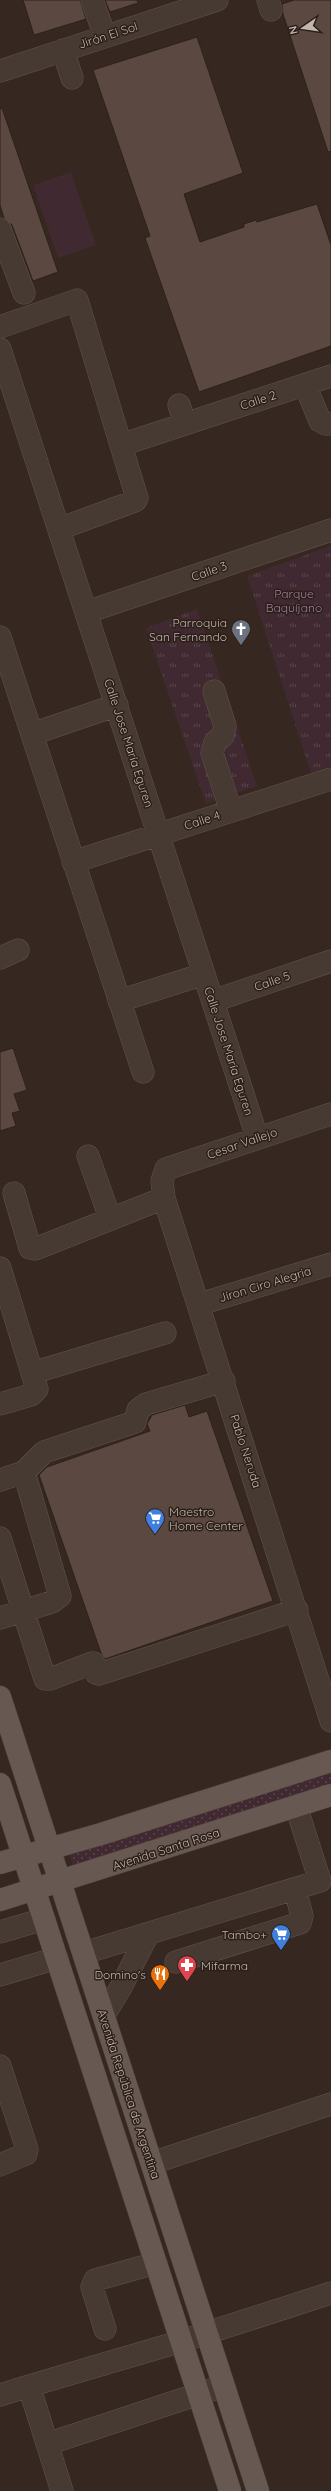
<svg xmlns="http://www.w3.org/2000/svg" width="331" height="2491" viewBox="0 0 331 2491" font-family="Quicksand,sans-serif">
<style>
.grass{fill:url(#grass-dots)}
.park{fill:url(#park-tufts)}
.garden{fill:#402930}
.building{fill:#5b4941;stroke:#2d211b}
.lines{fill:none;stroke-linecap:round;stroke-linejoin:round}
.minor-casing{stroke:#62554e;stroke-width:23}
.major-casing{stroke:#50433d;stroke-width:23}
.minor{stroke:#473a33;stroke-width:22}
.major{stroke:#675851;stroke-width:22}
.labels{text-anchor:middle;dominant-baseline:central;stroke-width:3;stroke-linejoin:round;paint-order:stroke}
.street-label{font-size:12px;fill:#c4b5ad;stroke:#2b1f19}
.park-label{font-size:12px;fill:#a27ca4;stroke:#2b1f19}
.poi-label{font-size:12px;fill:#c4b5ad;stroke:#2b1f19;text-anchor:end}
</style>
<defs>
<pattern id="grass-dots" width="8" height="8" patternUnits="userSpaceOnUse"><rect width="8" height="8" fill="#402930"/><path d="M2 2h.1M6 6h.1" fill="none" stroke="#5a464b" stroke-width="1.8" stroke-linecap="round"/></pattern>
<pattern id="park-tufts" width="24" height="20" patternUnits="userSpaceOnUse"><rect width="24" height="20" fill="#402930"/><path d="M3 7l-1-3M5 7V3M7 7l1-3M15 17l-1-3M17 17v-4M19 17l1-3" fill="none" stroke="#5a464b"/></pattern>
</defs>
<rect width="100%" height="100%" fill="#362720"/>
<path class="grass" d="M 331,1767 L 331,1786 L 73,1866 L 67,1848 Z"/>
<path class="park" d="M 331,546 L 331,766 L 311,773 L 247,576 Z
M 197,609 L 257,786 L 206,804 L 146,628 Z"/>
<path class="garden" d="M 71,172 L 96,245 L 58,258 L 33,185 Z"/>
<path class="building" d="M 23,0 L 80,0 L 86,19 L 34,35 Z
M 105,0 L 137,0 L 138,3 L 110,12 Z
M 294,0 L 331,0 L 331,151 L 328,152 L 283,14 L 282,4 Z
M 197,37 L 243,173 L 184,194 L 200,242 L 244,227 L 244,224 L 256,220 L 257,222 L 317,204 L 331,245 L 331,346 L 199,392 L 145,238 L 150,236 L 93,70 Z
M 2,108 L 58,272 L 33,281 L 12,225 L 4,218 L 0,205 L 0,109 Z
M 13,1048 L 27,1090 L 14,1094 L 20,1111 L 12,1113 L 16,1126 L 0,1131 L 0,1052 Z
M 185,1405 L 189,1417 L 207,1411 L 273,1601 L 105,1659 L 101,1653 L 39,1475 L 47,1467 L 150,1431 L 147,1424 L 152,1415 Z"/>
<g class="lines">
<defs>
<path id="minor" d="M 92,0 L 105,36
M 268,0 L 271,10
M 63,50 L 72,78
M 0,71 L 217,0
M 0,229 L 24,293
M 0,327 L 77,300 L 137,498 L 135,501 L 59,529
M 0,349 L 257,1137
M 305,385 L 320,421 L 325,424 L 331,424
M 179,405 L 185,423
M 121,445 L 331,376
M 87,612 L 331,530
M 0,637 L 143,1072
M 214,691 L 225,726 L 223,736 L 215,742 L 212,753 L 231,811
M 32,734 L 117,705
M 73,862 L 331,779
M 0,958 L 18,950
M 119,1001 L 204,974
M 213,1001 L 331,961
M 331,1114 L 166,1169 L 162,1181 L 164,1198 L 331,1721
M 88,1156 L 110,1218
M 14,1193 L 30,1248 L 35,1249 L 164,1198
M 0,1268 L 37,1389 L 31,1395 L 0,1404
M 200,1304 L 331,1264
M 32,1373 L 165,1333
M 0,1480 L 24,1472 L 44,1452 L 135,1422 L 138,1410 L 146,1404 L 224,1381
M 0,1538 L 45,1679 L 50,1679 L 92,1663 L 94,1663 L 96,1673 L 99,1674 L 297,1610
M 0,1618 L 52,1602 L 60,1596 L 24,1472
M 0,1932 L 44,1919
M 84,1953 L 320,1881 L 296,1806
M 176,1962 L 300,1923 L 302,1916 L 295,1889
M 0,1975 L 57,1958
M 104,2015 L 121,1987 L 148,1934
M 0,2066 L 27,2149 L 26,2154 L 0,2165
M 152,2163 L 331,2104
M 105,2329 L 92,2287 L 95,2280 L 156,2263
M 29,2386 L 182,2341 L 331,2293
M 0,2395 L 29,2386 L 62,2491
M 47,2444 L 223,2386"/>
<path id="major" d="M 0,1697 L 258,2491
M 0,1784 L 230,2491
M 0,1863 L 101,1834 L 331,1761
M 0,1900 L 331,1795"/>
</defs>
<use href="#minor" class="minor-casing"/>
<use href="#major" class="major-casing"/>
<use href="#minor" class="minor"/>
<use href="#major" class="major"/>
</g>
<defs>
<symbol id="church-pin" viewBox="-11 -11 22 30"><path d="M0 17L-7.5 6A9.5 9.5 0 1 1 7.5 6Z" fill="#6b7280" stroke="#2b1f19"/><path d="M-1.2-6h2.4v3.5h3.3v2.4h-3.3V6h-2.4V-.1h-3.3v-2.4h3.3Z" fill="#fff"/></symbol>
<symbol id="supermarket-pin" viewBox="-11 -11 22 30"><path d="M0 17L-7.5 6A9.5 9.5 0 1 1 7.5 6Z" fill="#3f7fe0" stroke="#2b1f19"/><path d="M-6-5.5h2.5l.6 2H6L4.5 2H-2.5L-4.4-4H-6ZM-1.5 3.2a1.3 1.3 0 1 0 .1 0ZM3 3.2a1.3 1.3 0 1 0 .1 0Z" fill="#fff"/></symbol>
<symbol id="pharmacy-pin" viewBox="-11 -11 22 30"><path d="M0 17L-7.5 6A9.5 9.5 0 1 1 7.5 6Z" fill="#e0444e" stroke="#2b1f19"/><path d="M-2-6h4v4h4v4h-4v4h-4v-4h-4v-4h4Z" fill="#fff"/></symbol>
<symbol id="restaurant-pin" viewBox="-11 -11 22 30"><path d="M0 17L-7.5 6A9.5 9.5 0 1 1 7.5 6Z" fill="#e8710a" stroke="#2b1f19"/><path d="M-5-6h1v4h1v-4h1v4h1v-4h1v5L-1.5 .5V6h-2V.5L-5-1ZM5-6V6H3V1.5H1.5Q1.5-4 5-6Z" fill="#fff"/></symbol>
</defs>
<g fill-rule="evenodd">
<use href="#church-pin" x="230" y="618" width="22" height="30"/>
<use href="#supermarket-pin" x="144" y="1507" width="22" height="30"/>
<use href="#supermarket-pin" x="270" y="1923" width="22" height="30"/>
<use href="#pharmacy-pin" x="176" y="1954" width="22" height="30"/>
<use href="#restaurant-pin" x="149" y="1963" width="22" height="30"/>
</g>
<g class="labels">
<g class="street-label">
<text transform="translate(108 35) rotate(-18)">Jirón El Sol</text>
<text transform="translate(258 400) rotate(-18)">Calle 2</text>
<text transform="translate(209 571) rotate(-19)">Calle 3</text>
<text transform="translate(129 743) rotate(72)">Calle Jose María Eguren</text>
<text transform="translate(202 820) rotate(-18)">Calle 4</text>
<text transform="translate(272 981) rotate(-19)">Calle 5</text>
<text transform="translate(229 1051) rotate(72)">Calle Jose María Eguren</text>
<text transform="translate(242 1143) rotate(-19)">Cesar Vallejo</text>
<text transform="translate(265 1284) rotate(-17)">Jíron Ciro Alegria</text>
<text transform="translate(246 1451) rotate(72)">Pablo Neruda</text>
<text transform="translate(166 1849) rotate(-18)">Avenida Santa Rosa</text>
<text transform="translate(129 2094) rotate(72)">Avenida República de Argentina</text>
</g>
<g class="park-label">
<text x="294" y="593">Parque<tspan x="294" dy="14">Baquíjano</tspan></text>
</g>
<g class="poi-label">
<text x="227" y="622">Parroquia<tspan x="227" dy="14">San Fernando</tspan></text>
<text x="169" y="1511" text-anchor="start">Maestro<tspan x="169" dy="14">Home Center</tspan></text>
<text x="267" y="1934">Tambo+</text>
<text x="201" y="1965" text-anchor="start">Mifarma</text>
<text x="146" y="1974">Domino's</text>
</g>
</g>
<g transform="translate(303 28) rotate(257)" stroke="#2b1f19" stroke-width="3" paint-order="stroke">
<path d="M0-3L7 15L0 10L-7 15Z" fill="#c4b5ad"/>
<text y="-6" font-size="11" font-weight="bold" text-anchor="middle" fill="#c4b5ad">N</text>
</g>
</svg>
